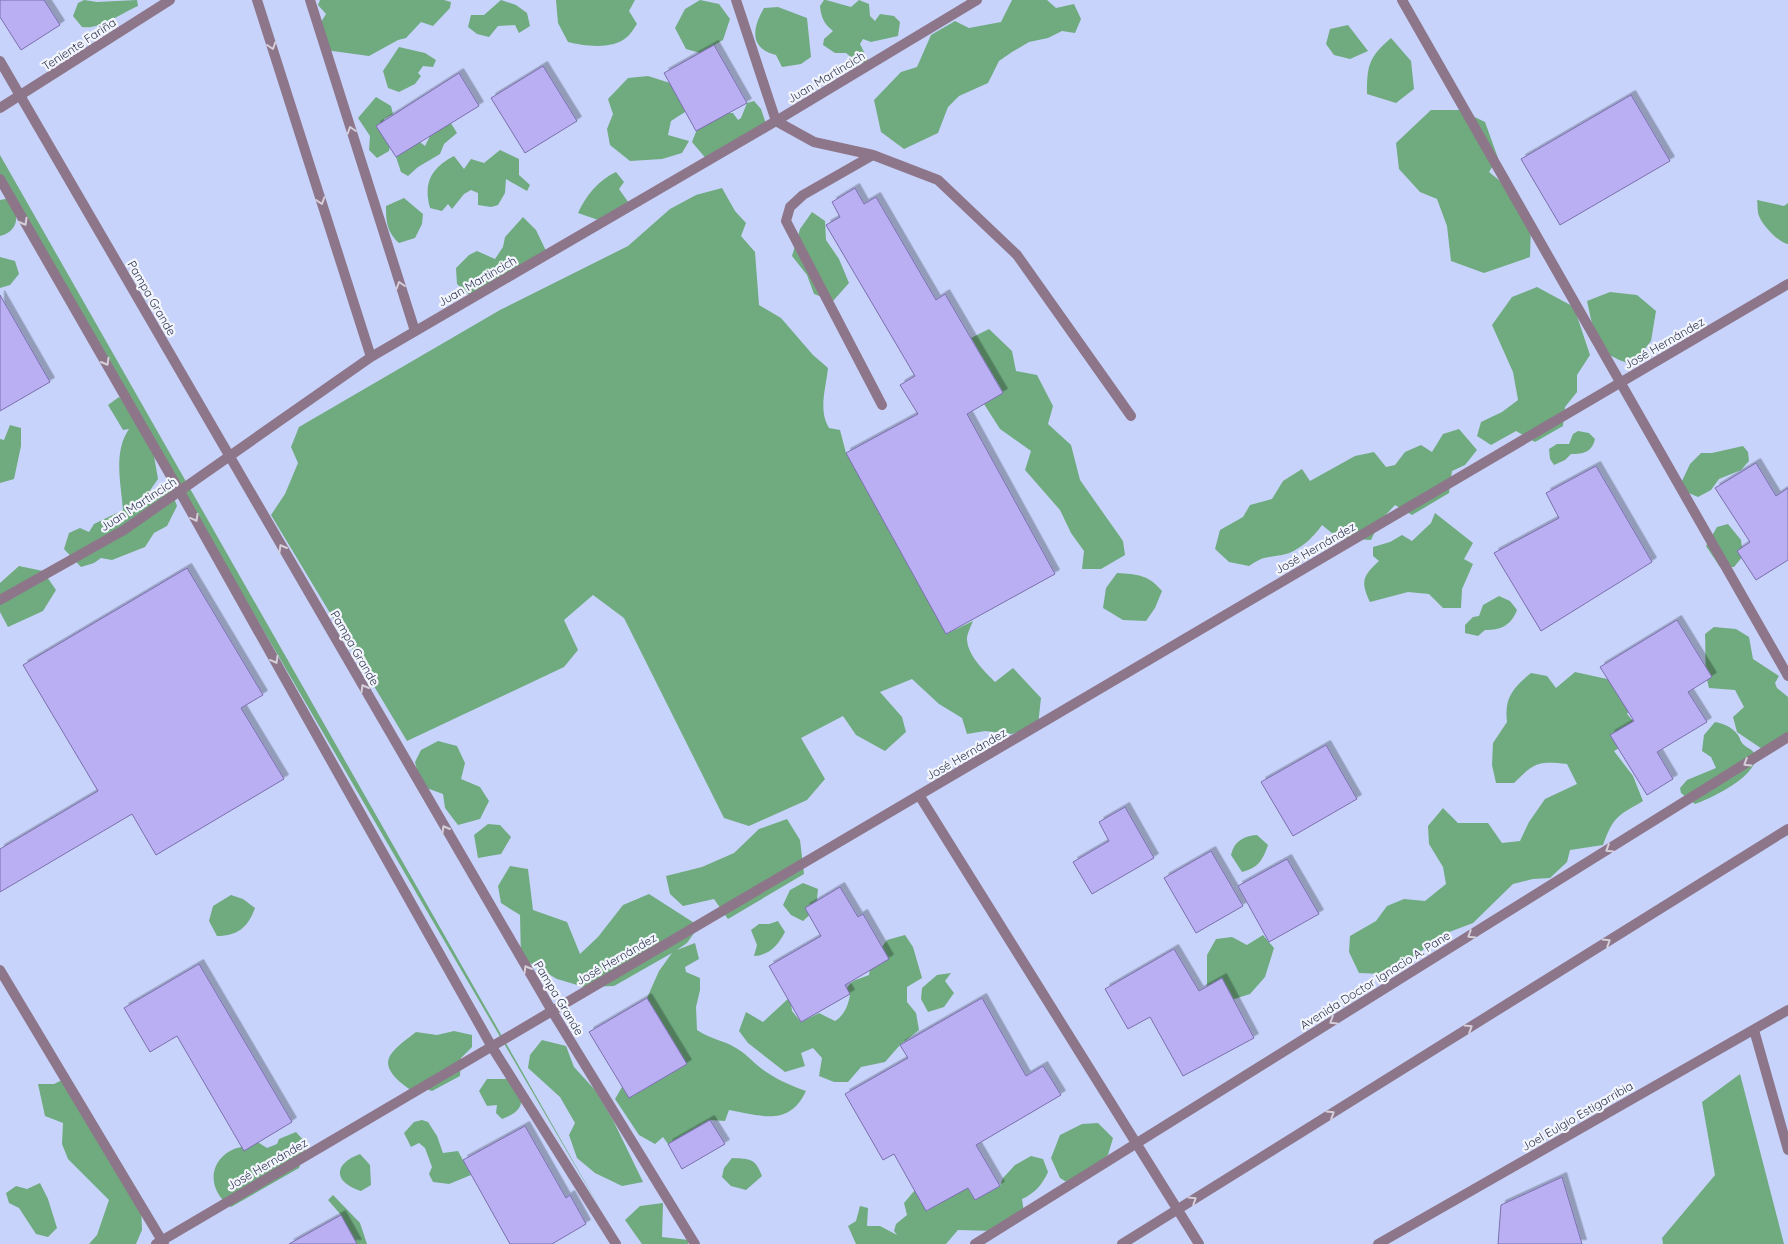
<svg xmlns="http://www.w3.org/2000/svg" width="1788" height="1244" viewBox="0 0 1788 1244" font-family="Quicksand,sans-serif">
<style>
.forest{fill:#6fab7f}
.building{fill:#baaff2;stroke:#7b6fad;filter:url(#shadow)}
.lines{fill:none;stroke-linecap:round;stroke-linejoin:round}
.service{stroke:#8e768a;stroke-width:10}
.minor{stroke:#8e768a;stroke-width:10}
.oneway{stroke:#d5cfda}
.labels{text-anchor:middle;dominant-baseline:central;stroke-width:4.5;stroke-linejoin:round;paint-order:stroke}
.street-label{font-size:12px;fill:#2d344f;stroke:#f3f5fc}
</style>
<defs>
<filter id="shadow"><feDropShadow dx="4.5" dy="-4.5" stdDeviation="0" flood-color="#0004"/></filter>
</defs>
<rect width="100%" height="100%" fill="#c7d3fb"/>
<path class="forest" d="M 84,0 L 97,2 L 137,0 L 138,6 C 122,13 99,30 82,27 L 73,16 L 78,3 Z
M 320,0 L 444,0 L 451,2 L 450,8 L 433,26 L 421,22 L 406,38 L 398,40 L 369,56 L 325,50 L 318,27 L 326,14 L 318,5 Z
M 501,0 L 516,5 L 527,13 L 530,26 L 519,33 L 515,25 L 498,26 L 489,37 L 477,34 L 468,27 L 471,15 L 484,15 Z
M 556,0 L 635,0 L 629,11 L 637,24 C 634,28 631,34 627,37 C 613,50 584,46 568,42 L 558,23 Z
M 700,0 L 719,4 L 730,19 L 723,40 L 700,53 L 686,49 L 675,28 L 685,9 Z
M 824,0 L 826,0 L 851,7 L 859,0 L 869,4 L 870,16 L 875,21 L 880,14 L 894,16 L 900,22 L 898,36 L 871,42 L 863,39 L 860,44 L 871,66 L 856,61 L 846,53 L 835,53 L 823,45 L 824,39 L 833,31 C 824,24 821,17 820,6 Z
M 1012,0 L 1047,0 L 1056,8 L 1074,4 L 1081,19 L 1075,33 L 1062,31 L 1048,38 L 1029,42 L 1012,52 L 999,61 L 988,83 L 959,96 L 948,107 L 938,133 L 904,149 L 881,132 L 874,100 L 901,72 L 917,67 L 931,35 L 955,21 L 969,28 L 1001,22 Z
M 778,7 L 807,18 L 811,57 L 801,64 L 782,67 L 776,55 C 748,48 753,27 764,8 Z
M 1348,25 L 1368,51 L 1350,59 L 1334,55 L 1326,44 L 1330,29 Z
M 1391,38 L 1411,61 L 1414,89 L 1396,103 L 1367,94 C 1367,65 1369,57 1391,38 Z
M 399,47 L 425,53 L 436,60 L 433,67 L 423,66 L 418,73 L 421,76 L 415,84 L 399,92 L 388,88 L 383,71 Z
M 648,76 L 670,83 L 687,98 L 685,112 L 671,121 L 668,135 L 689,141 L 682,153 L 662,159 L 630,161 L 610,145 L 607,129 L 613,114 L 608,99 L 628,78 Z
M 376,97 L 391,106 L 393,114 L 384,119 L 382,131 L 391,140 L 389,151 L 377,158 L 369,150 L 370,136 L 358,118 Z
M 754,101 L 761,109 L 767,127 L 708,161 L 692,142 L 701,119 L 713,113 L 733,113 L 738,120 L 741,118 L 747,103 Z
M 1431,110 L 1460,110 L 1485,122 L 1498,158 L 1489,172 L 1510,189 L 1531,225 L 1530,257 L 1484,273 L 1451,261 L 1447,226 L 1437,199 L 1420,192 L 1399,169 L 1396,143 Z
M 449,120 L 457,133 L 444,144 L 440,154 L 418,167 L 408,176 L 401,172 L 396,157 L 416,139 L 425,146 L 433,130 Z
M 500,150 L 519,159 L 519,175 L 530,185 L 527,191 L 506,179 L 505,193 L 498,205 L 491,207 L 478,205 L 478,193 L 471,190 L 464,194 L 452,209 L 448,204 L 442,211 L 430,208 C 423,183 431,168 454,156 L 464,169 L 471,159 L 484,163 Z
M 0,155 L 601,1210 L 0,178 Z
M 616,172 L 624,182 L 619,189 L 631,206 L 604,222 L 578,213 C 586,195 599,180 616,172 Z
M 722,188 L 735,211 L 746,223 L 741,236 L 755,252 L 759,305 L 781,318 L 813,355 L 828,368 C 826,388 818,410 829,428 L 840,430 L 846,453 L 946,634 L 973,621 C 971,626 968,632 967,637 C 966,654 984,671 995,682 L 1013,668 L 1041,698 L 1038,725 L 1012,734 L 985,731 L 967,734 L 962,718 L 939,704 L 912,679 L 880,692 L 902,717 L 906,732 L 885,751 L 856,735 L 843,716 L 801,738 L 825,779 L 807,800 L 749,826 L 724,818 L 624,618 L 593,595 L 564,620 L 578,650 L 564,667 L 407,741 L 271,515 L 285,494 L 298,463 L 291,447 L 299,427 L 500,310 L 628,246 L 670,209 L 696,195 Z
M 11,198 C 19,213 20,231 0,236 L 0,200 Z
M 404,198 L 423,214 L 422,224 L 415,238 L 399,243 C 387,232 386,222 386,206 Z
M 1757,200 L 1784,206 L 1788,203 L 1788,244 C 1778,242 1763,226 1759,216 C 1757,211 1758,204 1757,200 Z
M 812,212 L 825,221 L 826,240 L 839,259 L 849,283 L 833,301 L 814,294 L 807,275 L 792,256 L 800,229 Z
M 523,217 L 536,230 L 548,255 L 473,298 L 457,284 L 456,268 L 469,255 L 477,251 L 495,259 L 503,247 L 505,237 Z
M 0,257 L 15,261 L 19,274 L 10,285 L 0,288 Z
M 1537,287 L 1574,307 L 1590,355 L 1577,375 L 1577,392 L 1565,407 L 1563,426 L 1535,442 L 1516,431 L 1491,445 L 1477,436 L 1481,422 L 1502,412 L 1518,400 L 1513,372 L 1492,325 L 1512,297 Z
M 1610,292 L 1637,295 L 1656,311 L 1651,341 L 1632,365 C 1625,362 1616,359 1610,355 C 1594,343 1591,318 1587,301 Z
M 989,329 L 1012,351 L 1016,371 L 1037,375 L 1053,406 L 1048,424 L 1071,445 L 1080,480 L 1123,541 L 1125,555 L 1101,569 L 1082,569 L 1084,551 L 1071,533 L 1060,510 L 1025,470 L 1031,451 L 1000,429 L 984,404 L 1003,392 L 971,338 Z
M 119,397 L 127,404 L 152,444 L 158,479 L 142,502 L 171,490 L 177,506 L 167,526 L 154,533 L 145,547 L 112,560 L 101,558 L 94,563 L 81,567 L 64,549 L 69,533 L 80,528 L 89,532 L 94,524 L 123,510 C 121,484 113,452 129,429 L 123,430 L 108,405 Z
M 10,425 L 21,428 L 21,446 L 14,479 L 0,483 L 0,439 L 4,440 Z
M 1459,429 L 1477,450 L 1465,465 L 1452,471 L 1449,493 L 1412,515 L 1395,505 L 1380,521 L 1371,540 L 1338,538 L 1322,525 C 1313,538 1298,552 1282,555 C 1265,558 1264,556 1249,566 L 1229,562 L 1215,549 L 1220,530 L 1243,517 L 1250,505 L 1272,499 L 1283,481 L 1302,469 L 1310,481 L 1355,456 L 1374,452 L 1386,467 L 1395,465 L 1405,452 L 1421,445 L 1432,452 L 1443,434 Z
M 1578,431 L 1589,433 L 1595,439 C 1592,452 1584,454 1571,454 L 1565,460 L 1554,465 L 1550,459 L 1549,449 L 1557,444 L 1569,444 L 1573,434 Z
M 1743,446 L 1748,452 L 1749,461 L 1741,470 L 1719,479 L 1711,490 L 1698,497 L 1684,491 L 1682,481 L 1690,464 L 1701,453 L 1712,453 Z
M 1435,513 L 1473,543 L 1464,559 L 1473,564 L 1462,589 L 1461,608 L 1443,608 L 1429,594 L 1408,592 L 1370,602 C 1360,581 1363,576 1379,561 L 1373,556 L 1373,547 L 1390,542 L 1402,535 L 1412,541 L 1431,523 Z
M 1728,524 L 1741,540 L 1743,556 L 1734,567 L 1720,567 L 1706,546 L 1717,527 Z
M 19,566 L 43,571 L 56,590 L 43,611 L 8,627 L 0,612 L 0,583 Z
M 1117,573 C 1137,574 1149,575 1162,591 L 1155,608 L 1146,621 L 1123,620 L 1103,608 L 1106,588 Z
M 1499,596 L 1510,601 L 1517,610 C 1511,625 1502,630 1485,630 L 1478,636 L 1465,633 L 1465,625 L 1473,617 L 1479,616 L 1483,605 Z
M 1714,627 L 1736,629 L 1749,637 L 1753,659 L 1779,676 L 1775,683 L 1777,688 L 1788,697 L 1788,737 L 1765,751 L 1737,732 L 1733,717 L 1744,707 L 1735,690 L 1709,688 C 1704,670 1706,653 1705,634 Z
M 1575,672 L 1607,679 L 1625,687 L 1631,707 L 1627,714 L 1633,721 L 1628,743 L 1614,751 L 1633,776 L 1643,801 C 1618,816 1614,815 1603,845 L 1570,850 L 1567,862 L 1550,878 L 1533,879 L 1513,884 L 1473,923 L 1444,934 L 1400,967 L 1381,974 L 1359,973 L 1349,952 L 1350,936 L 1376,921 L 1387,906 L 1404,899 L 1425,901 L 1446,884 L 1443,867 L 1429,844 L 1428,826 L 1443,808 L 1458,823 L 1488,823 L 1502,843 L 1520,841 L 1529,822 L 1545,799 L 1577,784 L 1567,764 C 1538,761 1535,762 1514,783 L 1496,783 L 1492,765 L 1493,743 L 1507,722 C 1504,698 1513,688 1531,673 L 1547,676 L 1556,688 Z
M 1715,722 C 1725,724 1732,727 1738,735 C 1740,738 1741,743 1744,745 C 1748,749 1753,749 1755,755 C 1760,775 1710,799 1695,804 L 1681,793 L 1680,788 L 1687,780 L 1716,768 L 1711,757 L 1702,751 L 1704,735 Z
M 438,741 L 457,746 L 465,763 L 461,779 L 480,787 L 489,801 L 480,819 L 458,825 L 445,808 L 443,794 L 421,786 L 415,762 L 421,750 Z
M 787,819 L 800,840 L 804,874 L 728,919 L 714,899 L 683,906 L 670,894 L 666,876 L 702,867 L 734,853 L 759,829 Z
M 488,824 L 500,825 L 511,837 L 501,854 L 478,858 L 474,835 Z
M 1257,835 L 1268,845 C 1263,860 1258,868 1242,872 L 1231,855 C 1234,841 1244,836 1257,835 Z
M 510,866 L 528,869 L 533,910 L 567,922 L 580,954 L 598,937 L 623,905 L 649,894 L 699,926 L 687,943 L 677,950 L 695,943 L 699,959 L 685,967 L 686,972 L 700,978 L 700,990 L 696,1007 L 697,1030 C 710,1039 723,1040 736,1048 C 745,1053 750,1059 757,1065 C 771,1077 789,1085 806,1091 C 789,1128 759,1115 729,1110 L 725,1121 L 710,1120 L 668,1144 L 663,1137 L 655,1144 L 639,1135 L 615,1099 L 622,1087 L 629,1098 L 687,1064 L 647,998 L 659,971 L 672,953 L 614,986 L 584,987 L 557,979 L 521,958 L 520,915 L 501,903 L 498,886 Z
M 803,883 L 818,889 L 816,909 L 803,921 L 791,915 L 783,905 L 790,890 Z
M 231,895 L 243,899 L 255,908 C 248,927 238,936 217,936 L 209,921 L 213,906 Z
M 778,921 L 785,932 C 778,945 770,955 754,956 L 757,945 L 751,930 L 759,924 L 769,924 Z
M 905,935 L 913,947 L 922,978 L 907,987 L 907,1002 L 916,1013 L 919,1030 L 900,1045 L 885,1062 L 861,1067 L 848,1082 L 834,1082 L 819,1076 L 822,1058 L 813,1048 L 801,1053 L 805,1066 L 785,1072 L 748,1043 L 739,1031 L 746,1012 L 763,1022 L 790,997 L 792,1011 L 801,1022 L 819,1013 L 835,1021 C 844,1016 849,1004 850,994 L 845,990 L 853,981 L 869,975 L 871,962 L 887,940 Z
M 1263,935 L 1274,948 L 1265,977 L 1250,994 L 1231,1000 L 1207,987 L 1207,955 L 1216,939 L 1232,937 L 1247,945 Z
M 951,973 L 945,981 L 954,993 L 944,1007 L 928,1012 L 921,999 L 922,988 L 937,975 Z
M 454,1031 L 472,1035 L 472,1047 L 461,1058 L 460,1076 L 432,1091 L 423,1088 L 409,1089 C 373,1063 389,1053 416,1032 L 437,1035 Z
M 542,1040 L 566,1046 L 574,1067 L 595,1090 L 613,1120 L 643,1182 L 622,1186 L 595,1173 L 577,1158 L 569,1135 L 575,1123 L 560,1097 L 528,1068 L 530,1055 Z
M 1740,1074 L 1784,1244 L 1663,1244 L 1662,1238 L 1715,1175 L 1702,1102 Z
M 66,1078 L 141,1204 L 142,1230 L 136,1244 L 89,1244 L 97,1235 L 109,1200 L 68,1159 L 62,1144 L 63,1123 L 45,1116 L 38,1084 L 54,1084 Z
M 487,1079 L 514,1079 C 526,1099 525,1111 502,1119 L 496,1113 L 497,1105 L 487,1106 L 479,1091 Z
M 422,1120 L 428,1122 L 437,1136 L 443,1153 L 458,1151 L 471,1175 L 449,1184 L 433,1182 L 429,1174 L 432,1167 L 425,1148 L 419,1143 L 411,1147 L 404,1133 L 414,1122 Z
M 1098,1123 L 1113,1138 L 1108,1155 L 1070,1184 L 1060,1178 L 1051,1158 L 1060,1135 L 1082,1124 Z
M 296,1132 L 307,1144 L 299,1168 L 231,1207 C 210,1193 206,1165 230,1151 C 238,1146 247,1148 256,1141 L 267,1148 L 277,1144 L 279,1139 Z
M 360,1154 L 370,1165 L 371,1185 L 361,1191 C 333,1182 333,1164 360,1154 Z
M 1031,1156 L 1043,1159 L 1048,1172 C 1042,1185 1035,1193 1022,1199 L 1024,1213 L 995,1231 L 958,1230 L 946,1244 L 856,1244 L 848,1226 L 856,1221 L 860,1206 L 868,1208 L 867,1226 L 880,1226 L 897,1235 L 894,1231 L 896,1224 L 907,1215 L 904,1203 L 915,1190 L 927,1211 L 967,1187 L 975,1200 L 1000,1186 L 1003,1178 L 1015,1165 Z
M 732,1158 C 751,1159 755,1158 762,1176 L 746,1190 L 731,1186 L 722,1177 L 724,1168 Z
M 40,1183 L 48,1199 L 57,1228 L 48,1237 L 36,1234 L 19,1208 L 9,1203 L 6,1193 L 16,1186 L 27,1189 Z
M 333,1195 L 360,1223 L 367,1244 L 357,1244 L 341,1215 L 328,1200 Z
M 663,1203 L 662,1237 L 689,1240 L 688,1244 L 642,1244 L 625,1220 L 640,1206 Z"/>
<path class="building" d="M 0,0 L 44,0 L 60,25 L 21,50 L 0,17 Z
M 714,45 L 747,103 L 696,131 L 664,73 Z
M 543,66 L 577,121 L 525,153 L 491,98 Z
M 459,73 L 479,106 L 396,157 L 376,126 Z
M 1631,95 L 1670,161 L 1560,225 L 1521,159 Z
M 855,188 L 864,204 L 876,197 L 936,300 L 945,294 L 1003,393 L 967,414 L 1055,574 L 946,634 L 846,453 L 918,414 L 900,385 L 915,376 L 826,225 L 840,217 L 832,202 Z
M 0,295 L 50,382 L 0,411 Z
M 1756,463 L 1776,496 L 1788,488 L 1788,560 L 1756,580 L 1737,551 L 1750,542 L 1715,488 Z
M 1596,466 L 1652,562 L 1541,631 L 1494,553 L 1559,518 L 1546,493 Z
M 187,568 L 263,695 L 241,708 L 284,779 L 156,855 L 132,814 L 0,892 L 0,849 L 98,791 L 23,665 Z
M 1677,620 L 1712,677 L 1688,692 L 1707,722 L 1657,752 L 1673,779 L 1647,795 L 1610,735 L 1634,721 L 1600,667 Z
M 1326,745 L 1357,799 L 1293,836 L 1261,782 Z
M 1125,807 L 1154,858 L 1092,894 L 1073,862 L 1109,841 L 1099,822 Z
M 1211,851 L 1243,906 L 1196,933 L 1164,878 Z
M 1287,859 L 1319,914 L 1269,942 L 1238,886 Z
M 840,887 L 858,917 L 863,914 L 889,959 L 845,985 L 850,994 L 801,1022 L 769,966 L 821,936 L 805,908 Z
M 1174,949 L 1199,991 L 1222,978 L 1254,1038 L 1183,1076 L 1150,1017 L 1128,1029 L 1105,989 Z
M 199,964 L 292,1122 L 244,1151 L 177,1036 L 150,1052 L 124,1008 Z
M 647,998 L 687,1064 L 629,1098 L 589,1032 Z
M 982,998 L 1026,1076 L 1043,1066 L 1061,1095 L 976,1145 L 1000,1186 L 975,1200 L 968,1188 L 926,1211 L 894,1154 L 883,1160 L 845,1094 L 908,1058 L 900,1045 Z
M 710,1120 L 725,1144 L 682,1169 L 668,1144 Z
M 525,1126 L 566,1198 L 570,1195 L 586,1224 L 552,1244 L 510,1244 L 463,1160 Z
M 1562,1177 L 1582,1244 L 1498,1244 L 1501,1205 Z
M 341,1215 L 357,1244 L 289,1244 Z"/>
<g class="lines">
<path class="service" d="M 776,121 L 814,142 L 873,155 L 938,180 L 1017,255 L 1131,416
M 873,155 L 803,195 L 790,207 L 786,221 L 882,405"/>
<path class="minor" d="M 257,0 L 371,357
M 310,0 L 415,331
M 736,0 L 776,121
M 1402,0 L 1788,676
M 0,61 L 552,1011 L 695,1244
M 0,108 L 170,0
M 0,179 L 180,492 L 492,1047 L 616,1244
M 0,600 L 124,530 L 371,357 L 776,121 L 977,0
M 919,795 L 1199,1244
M 0,970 L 164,1244
M 1754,1030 L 1788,1150
M 156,1244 L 1788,284
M 975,1244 L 1788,737
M 1122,1244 L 1788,829
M 1378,1244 L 1788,1010"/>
</g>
<defs><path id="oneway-chevron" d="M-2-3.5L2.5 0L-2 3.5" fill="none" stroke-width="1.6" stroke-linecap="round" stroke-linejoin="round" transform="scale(1.25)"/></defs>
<g class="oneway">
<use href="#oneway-chevron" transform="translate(272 46) rotate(72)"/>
<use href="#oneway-chevron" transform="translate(351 130) rotate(-108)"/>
<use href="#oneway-chevron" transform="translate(321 201) rotate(72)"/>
<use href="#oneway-chevron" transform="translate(24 222) rotate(60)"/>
<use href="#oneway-chevron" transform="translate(400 285) rotate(-108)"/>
<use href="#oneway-chevron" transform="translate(106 362) rotate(60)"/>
<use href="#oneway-chevron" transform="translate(195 518) rotate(61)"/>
<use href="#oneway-chevron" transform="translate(282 548) rotate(-120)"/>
<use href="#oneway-chevron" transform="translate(275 660) rotate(61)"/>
<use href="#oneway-chevron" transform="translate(364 688) rotate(-120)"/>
<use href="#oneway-chevron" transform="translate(1747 763) rotate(148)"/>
<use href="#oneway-chevron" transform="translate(445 829) rotate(-120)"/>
<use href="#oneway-chevron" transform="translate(1609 849) rotate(148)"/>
<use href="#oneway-chevron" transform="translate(1471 935) rotate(148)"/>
<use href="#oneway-chevron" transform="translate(1607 942) rotate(-32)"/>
<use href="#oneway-chevron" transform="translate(527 969) rotate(-120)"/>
<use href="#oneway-chevron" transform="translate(1333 1021) rotate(148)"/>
<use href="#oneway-chevron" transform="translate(1469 1028) rotate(-32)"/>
<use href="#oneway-chevron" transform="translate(1331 1114) rotate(-32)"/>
<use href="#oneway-chevron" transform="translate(1193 1200) rotate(-32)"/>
</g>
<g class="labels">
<g class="street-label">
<text transform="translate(79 44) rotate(-33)">Teniente Fariña</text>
<text transform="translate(826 77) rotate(-31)">Juan Martincich</text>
<text transform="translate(477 281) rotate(-30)">Juan Martincich</text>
<text transform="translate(152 298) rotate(60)">Pampa Grande</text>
<text transform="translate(1664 343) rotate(-30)">José Hernández</text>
<text transform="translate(138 504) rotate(-33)">Juan Martincich</text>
<text transform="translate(1315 548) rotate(-30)">José Hernández</text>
<text transform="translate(355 648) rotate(60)">Pampa Grande</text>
<text transform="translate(966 754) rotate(-30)">José Hernández</text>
<text transform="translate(616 959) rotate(-30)">José Hernández</text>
<text transform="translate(1375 980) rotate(-32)">Avenida Doctor Ignacio A. Pane</text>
<text transform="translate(559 998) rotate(59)">Pampa Grande</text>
<text transform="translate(1577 1116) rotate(-30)">Joel Eulgio Estigarribia</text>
<text transform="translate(267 1164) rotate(-30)">José Hernández</text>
</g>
</g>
</svg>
